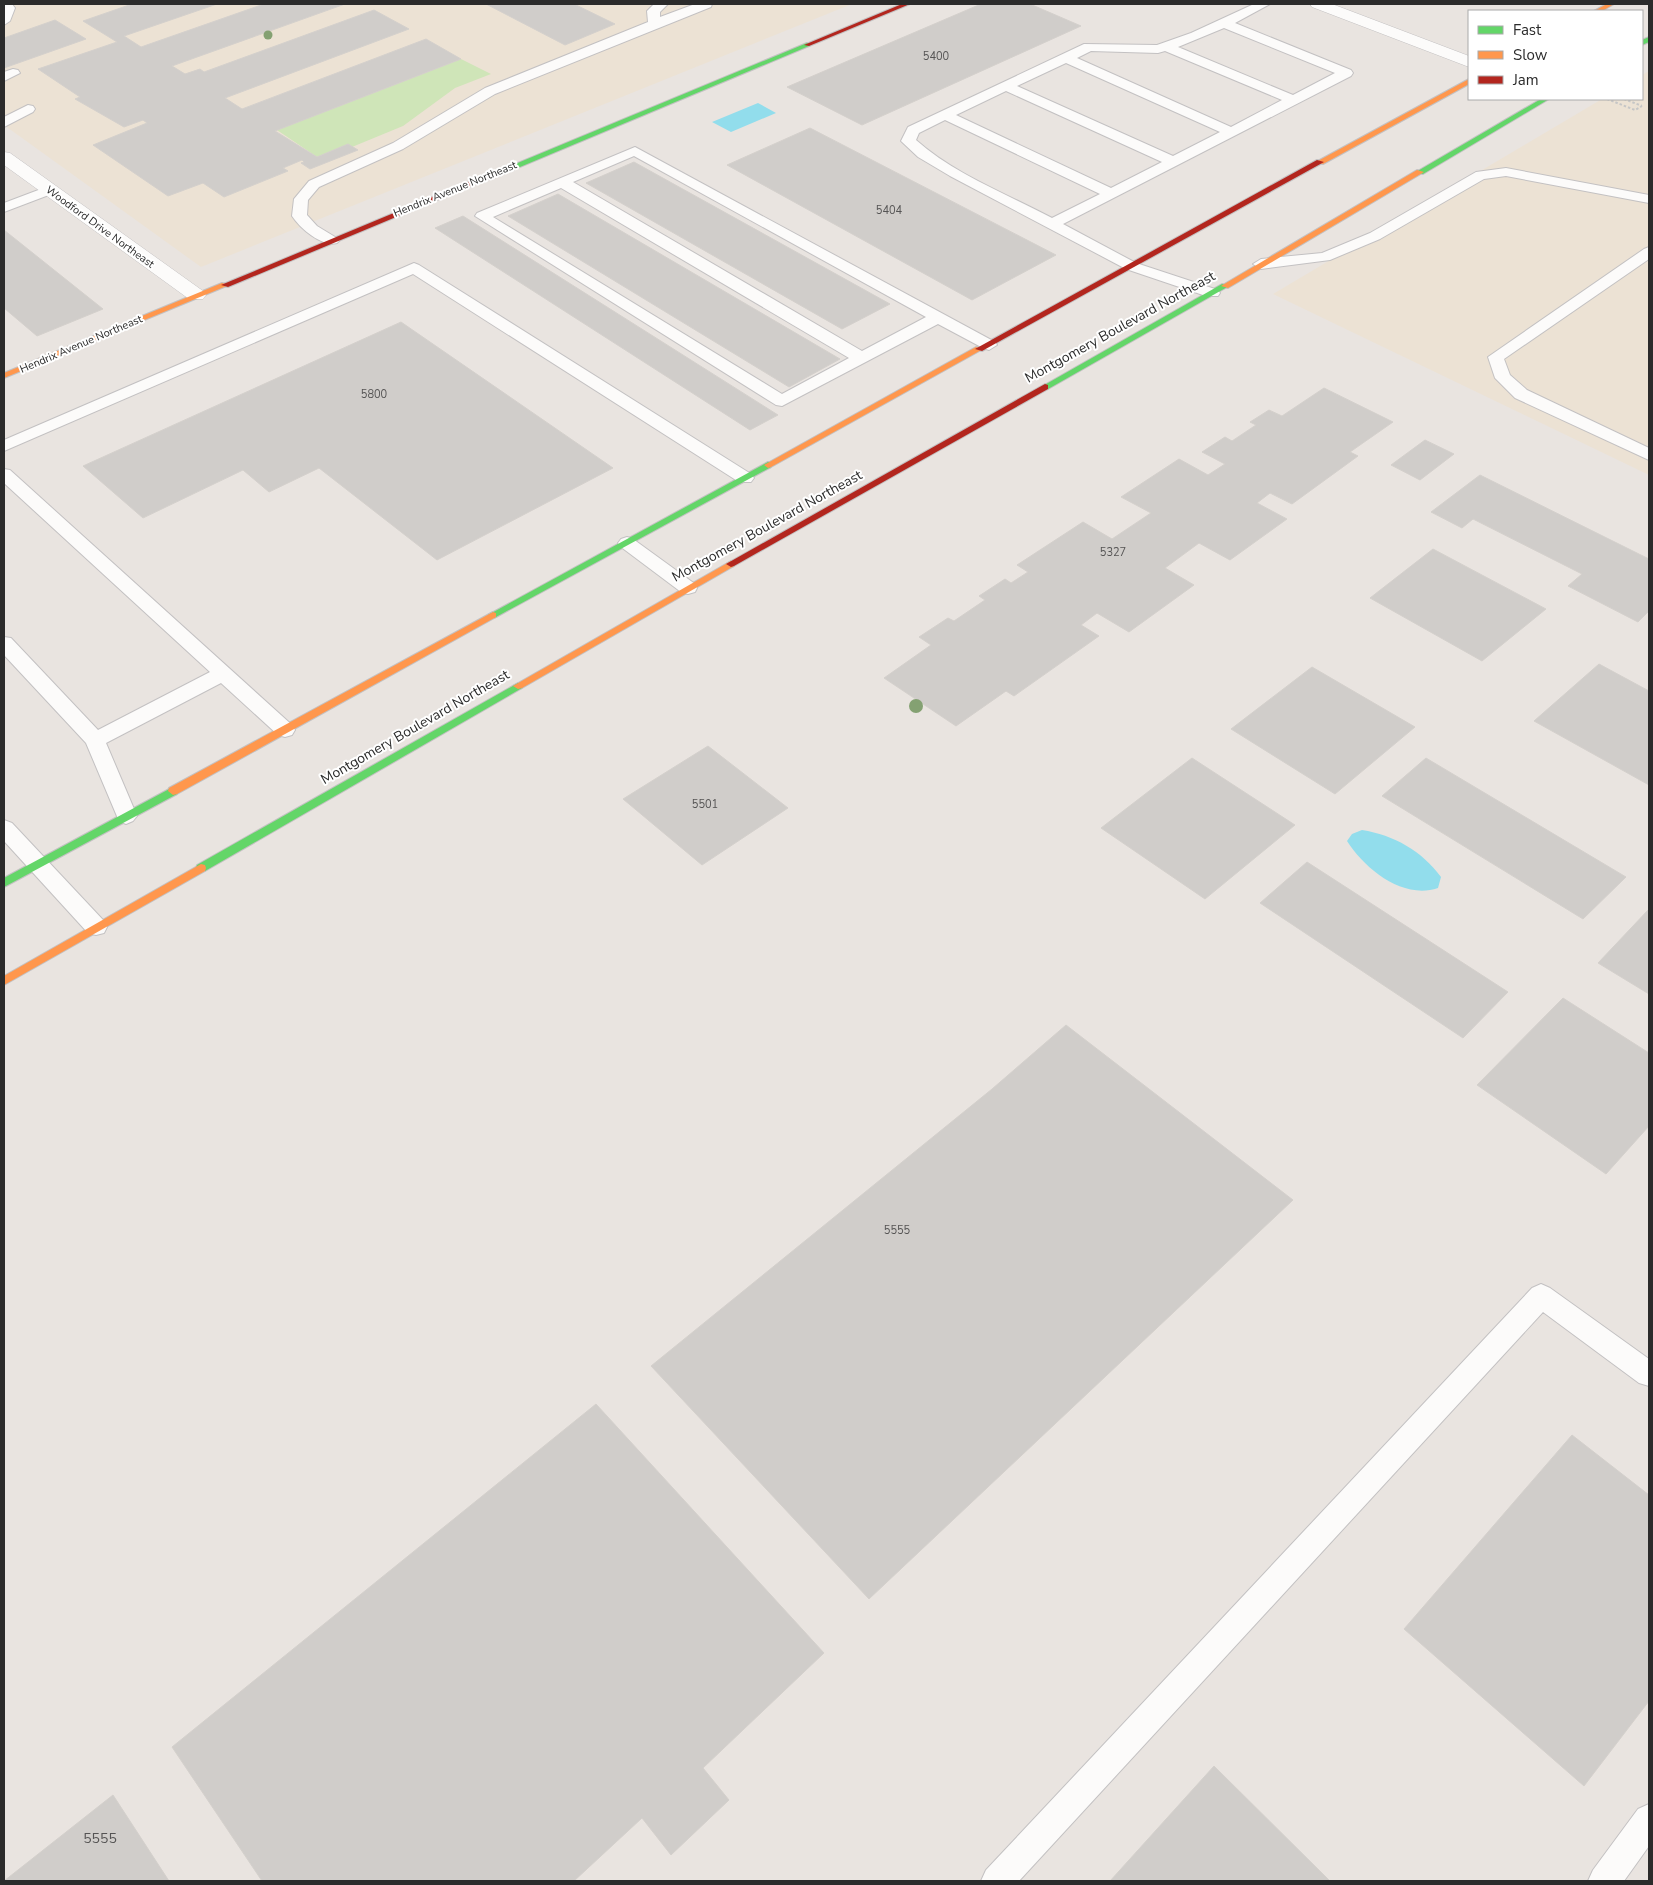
<svg xmlns="http://www.w3.org/2000/svg" width="1653" height="1885" viewBox="0 0 1653 1885" font-family="'Nunito Sans',sans-serif">
<style>
.education{fill:#ece2d4}
.green{fill:#cfe5b8}
.water{fill:#92ddec}
.building{fill:#d0cdca;stroke:#d4d0cc}
.lines{fill:none;stroke-linecap:round;stroke-linejoin:round}
.lane-casing{stroke:#c3c1c2;stroke-width:2}
.street-casing{stroke:#c3c1c2;stroke-width:1}
.fast-casing{stroke:#c3c1c2;stroke-width:2}
.slow-casing{stroke:#c3c1c2;stroke-width:2}
.jam-casing{stroke:#c3c1c2;stroke-width:2}
.path{stroke:#c6c6c6;stroke-width:2;stroke-dasharray:2.5 2;stroke-linecap:butt}
.lane{fill:#fcfbfa;fill-rule:evenodd}
.street{fill:#fcfbfa;fill-rule:evenodd}
.fast{fill:#63d668;fill-rule:evenodd}
.slow{fill:#ff974d;fill-rule:evenodd}
.jam{fill:#b3261e;fill-rule:evenodd}
.tree{fill:#84a172}
.labels{text-anchor:middle;dominant-baseline:central;stroke-width:4;stroke-linejoin:round;paint-order:stroke}
.number-label{font-size:11px;fill:#555454}
.far-street-label{font-size:11px;fill:#2b2b2b;stroke:#fff}
.street-label{font-size:14px;fill:#2b2b2b;stroke:#fff}
.near-number-label{font-size:14px;fill:#555454}
</style>
<rect width="100%" height="100%" fill="#e9e4e0"/>
<path class="education" d="M 4,4 L 852,4 L 201,267 L 4,125 Z
M 1649,71 L 1649,475 L 1273,294 L 1602,99 L 1642,99 L 1642,75 Z"/>
<path class="green" d="M 461,59 L 491,74 L 455,88 L 403,126 L 352,147 L 348,144 L 317,157 L 277,130 Z"/>
<path class="water" d="M 758,103 L 776,113 L 731,132 L 712,122 Z
M 1362,830 C 1394,835 1422,851 1441,877 L 1438,888 C 1403,900 1365,869 1347,841 L 1352,834 Z"/>
<path class="building" d="M 132,4 L 217,4 L 124,36 L 141,47 L 264,4 L 345,4 L 172,66 L 185,74 L 200,69 L 204,72 L 374,10 L 409,29 L 225,98 L 242,109 L 426,39 L 461,59 L 275,131 L 317,157 L 348,144 L 358,150 L 310,169 L 301,163 L 304,162 L 302,160 L 283,168 L 288,171 L 224,197 L 203,183 L 168,196 L 93,145 L 147,123 L 143,120 L 124,127 L 75,99 L 80,97 L 38,69 L 117,42 L 83,21 Z
M 486,4 L 574,4 L 615,24 L 565,45 Z
M 981,4 L 1030,4 L 1081,26 L 862,125 L 787,87 Z
M 55,20 L 86,39 L 4,68 L 4,38 Z
M 810,128 L 1056,255 L 972,300 L 727,165 Z
M 634,162 L 890,304 L 842,329 L 586,183 Z
M 558,194 L 840,359 L 789,387 L 508,216 Z
M 463,216 L 778,415 L 750,430 L 435,228 Z
M 4,230 L 103,309 L 37,336 L 4,308 Z
M 401,322 L 613,468 L 437,560 L 319,468 L 269,492 L 243,470 L 143,518 L 83,466 Z
M 1324,388 L 1393,422 L 1350,452 L 1358,456 L 1292,504 L 1270,493 L 1257,503 L 1287,519 L 1230,560 L 1199,543 L 1165,568 L 1194,585 L 1129,632 L 1097,613 L 1081,625 L 1099,636 L 1014,696 L 1006,691 L 956,726 L 884,678 L 931,645 L 919,637 L 948,618 L 954,621 L 985,600 L 979,596 L 1005,579 L 1011,583 L 1028,572 L 1017,565 L 1083,522 L 1112,539 L 1151,513 L 1121,497 L 1179,459 L 1208,475 L 1225,464 L 1202,452 L 1225,437 L 1232,441 L 1256,425 L 1250,422 L 1269,410 L 1282,416 Z
M 1425,440 L 1454,454 L 1420,480 L 1391,465 Z
M 1480,475 L 1649,559 L 1649,611 L 1638,622 L 1568,586 L 1582,574 L 1473,519 L 1462,528 L 1431,512 Z
M 1433,549 L 1546,609 L 1482,661 L 1370,598 Z
M 1599,664 L 1649,691 L 1649,785 L 1534,721 Z
M 1312,667 L 1415,727 L 1335,794 L 1231,729 Z
M 708,746 L 788,808 L 702,865 L 623,799 Z
M 1192,758 L 1295,825 L 1205,899 L 1101,828 Z
M 1426,758 L 1626,877 L 1583,919 L 1382,796 Z
M 1307,862 L 1508,992 L 1463,1038 L 1260,903 Z
M 1649,909 L 1649,994 L 1598,963 Z
M 1563,998 L 1649,1053 L 1649,1126 L 1606,1174 L 1477,1085 Z
M 1066,1025 L 1293,1200 L 869,1599 L 651,1366 L 992,1089 Z
M 596,1404 L 824,1653 L 703,1768 L 729,1800 L 671,1855 L 642,1818 L 574,1881 L 262,1881 L 172,1747 Z
M 1572,1435 L 1649,1495 L 1649,1701 L 1584,1786 L 1404,1629 Z
M 1214,1766 L 1330,1881 L 1110,1881 Z
M 113,1795 L 169,1881 L 4,1881 Z"/>
<g class="lines">
<defs>
<path id="lane" d="M 4,4 L 12,4 L 15,8 L 10,21 L 4,25 Z
M 654,4 L 668,4 L 660,12 L 660,17 L 695,4 L 712,4 L 711,7 L 495,94 L 403,149 L 319,187 L 308,200 L 307,215 L 317,226 L 340,240 L 337,243 C 321,247 300,228 292,216 L 294,199 L 309,181 L 393,143 L 485,88 L 648,22 L 647,11 Z
M 1254,4 L 1270,4 L 1235,23 L 1351,70 L 1353,73 L 1351,76 L 1063,224 L 1136,263 L 1218,290 L 1220,293 L 1218,296 L 1206,296 L 1126,269 L 950,176 L 918,157 L 901,141 L 908,127 L 1084,44 L 1157,45 L 1191,33 ZM 1224,28 L 1335,73 L 1293,95 L 1178,47 ZM 1091,51 L 1158,53 L 1165,51 L 1282,100 L 1231,127 L 1077,58 ZM 1066,63 L 1220,132 L 1173,156 L 1017,86 ZM 1006,91 L 1162,162 L 1111,188 L 956,115 ZM 945,120 L 1100,194 L 1052,218 C 1007,194 954,174 916,140 L 919,133 Z
M 13,69 L 18,70 L 20,73 L 4,81 L 4,72 Z
M 28,105 L 33,106 L 35,109 L 33,112 L 4,127 L 4,117 Z
M 635,147 L 995,342 L 997,345 L 989,350 L 983,348 L 938,324 L 782,406 L 776,405 L 475,216 L 477,213 ZM 634,156 L 926,317 L 862,351 L 573,182 ZM 561,188 L 849,358 L 782,394 L 493,217 Z
M 1506,168 L 1649,195 L 1649,203 L 1506,176 L 1484,179 L 1380,239 L 1330,260 L 1261,269 L 1253,264 L 1261,259 L 1322,253 L 1370,233 L 1476,172 Z
M 49,186 L 56,190 L 54,193 L 4,212 L 4,203 Z
M 1649,247 L 1649,259 L 1504,359 L 1510,375 L 1527,390 L 1649,448 L 1649,460 L 1515,398 L 1495,378 L 1488,357 L 1644,249 Z
M 414,263 L 419,265 L 751,474 L 754,478 L 751,482 L 739,482 L 413,274 L 4,451 L 4,440 Z
M 4,469 L 10,470 L 292,725 L 295,730 L 292,735 L 285,737 L 278,735 L 221,683 L 106,743 L 137,816 L 133,821 L 126,824 L 119,821 L 86,743 L 4,655 L 4,637 L 11,638 L 98,730 L 210,672 L 4,483 Z
M 627,537 L 633,539 L 695,584 L 697,588 L 695,592 L 688,594 L 681,592 L 621,547 L 618,543 L 621,539 Z
M 4,820 L 12,823 L 104,921 L 107,927 L 104,933 L 96,935 L 88,933 L 4,841 Z
M 1541,1284 L 1550,1288 L 1649,1359 L 1649,1386 L 1639,1383 L 1543,1312 L 1019,1881 L 981,1881 L 986,1870 L 1532,1288 Z
M 1649,1804 L 1649,1846 L 1624,1881 L 1588,1881 L 1593,1870 L 1638,1809 Z"/>
<path id="street" d="M 1310,4 L 1332,4 L 1469,56 L 1469,67 L 1312,7 Z
M 4,152 L 10,153 L 203,291 L 206,295 L 203,299 L 189,299 L 4,165 Z"/>
<path id="fast" d="M 1649,37 L 1649,42 L 1642,45 L 1642,40 Z
M 807,43 L 810,45 L 809,46 L 491,179 L 484,177 Z
M 1541,99 L 1549,99 L 1423,174 L 1416,172 Z
M 1222,284 L 1229,286 L 1048,389 L 1042,389 L 1041,387 Z
M 768,462 L 771,463 L 771,467 L 496,617 L 493,618 L 488,615 Z
M 518,683 L 522,684 L 523,686 L 522,688 L 205,871 L 197,871 L 196,868 L 197,865 Z
M 173,787 L 178,791 L 177,794 L 4,887 L 4,878 Z"/>
<path id="slow" d="M 1607,4 L 1614,4 L 1602,11 L 1594,11 Z
M 1469,79 L 1469,84 L 1323,164 L 1316,162 Z
M 1417,170 L 1424,172 L 1228,288 L 1221,286 Z
M 222,283 L 229,285 L 4,378 L 4,373 Z
M 976,347 L 983,349 L 771,467 L 768,468 L 764,465 Z
M 731,561 L 734,562 L 734,566 L 522,688 L 518,689 L 513,686 Z
M 493,612 L 496,613 L 496,617 L 177,794 L 173,795 L 168,791 L 169,788 Z
M 201,864 L 205,865 L 206,868 L 205,871 L 4,985 L 4,976 Z"/>
<path id="jam" d="M 902,4 L 910,4 L 809,46 L 804,45 Z
M 1317,160 L 1324,162 L 982,351 L 975,349 Z
M 485,175 L 492,177 L 228,287 L 221,285 Z
M 1045,384 L 1048,385 L 1048,389 L 734,566 L 731,567 L 726,564 Z"/>
</defs>
<use href="#lane" class="lane-casing"/>
<use href="#street" class="street-casing"/>
<use href="#fast" class="fast-casing"/>
<use href="#slow" class="slow-casing"/>
<use href="#jam" class="jam-casing"/>
<path class="path" d="M 1607,99 L 1635,110 L 1642,106
M 1624,99 L 1642,106"/>
<use href="#lane" class="lane"/>
<use href="#street" class="street"/>
<use href="#fast" class="fast"/>
<use href="#slow" class="slow"/>
<use href="#jam" class="jam"/>
</g>
<g class="tree">
<circle cx="268" cy="35" r="4.5"/>
<circle cx="916" cy="706" r="7"/>
</g>
<g class="labels">
<g class="number-label">
<text x="936" y="56">5400</text>
<text x="889" y="210">5404</text>
<text x="374" y="394">5800</text>
<text x="1113" y="552">5327</text>
<text x="705" y="804">5501</text>
<text x="897" y="1230">5555</text>
</g>
<g class="far-street-label">
<text transform="translate(455 189) rotate(-22)">Hendrix Avenue Northeast</text>
<text transform="translate(100 227) rotate(36)">Woodford Drive Northeast</text>
<text transform="translate(81 344) rotate(-23)">Hendrix Avenue Northeast</text>
</g>
<g class="street-label">
<text transform="translate(1120 327) rotate(-29)">Montgomery Boulevard Northeast</text>
<text transform="translate(767 526) rotate(-29)">Montgomery Boulevard Northeast</text>
<text transform="translate(415 727) rotate(-30)">Montgomery Boulevard Northeast</text>
</g>
<g class="near-number-label">
<text x="100" y="1838">5555</text>
</g>
</g>
<rect width="1653" height="1885" fill="none" stroke="#2b2b2b" stroke-width="10"/>
<rect x="1468" y="10" width="175" height="90" fill="#ffffff" stroke="#aaaaaa"/>
<rect x="1478" y="26" width="25" height="8" fill="#63d668" stroke="#aaaaaa"/>
<text x="1513" y="35" font-size="15" fill="#2b2b2b">Fast</text>
<rect x="1478" y="51" width="25" height="8" fill="#ff974d" stroke="#aaaaaa"/>
<text x="1513" y="60" font-size="15" fill="#2b2b2b">Slow</text>
<rect x="1478" y="76" width="25" height="8" fill="#b3261e" stroke="#aaaaaa"/>
<text x="1513" y="85" font-size="15" fill="#2b2b2b">Jam</text>
</svg>
